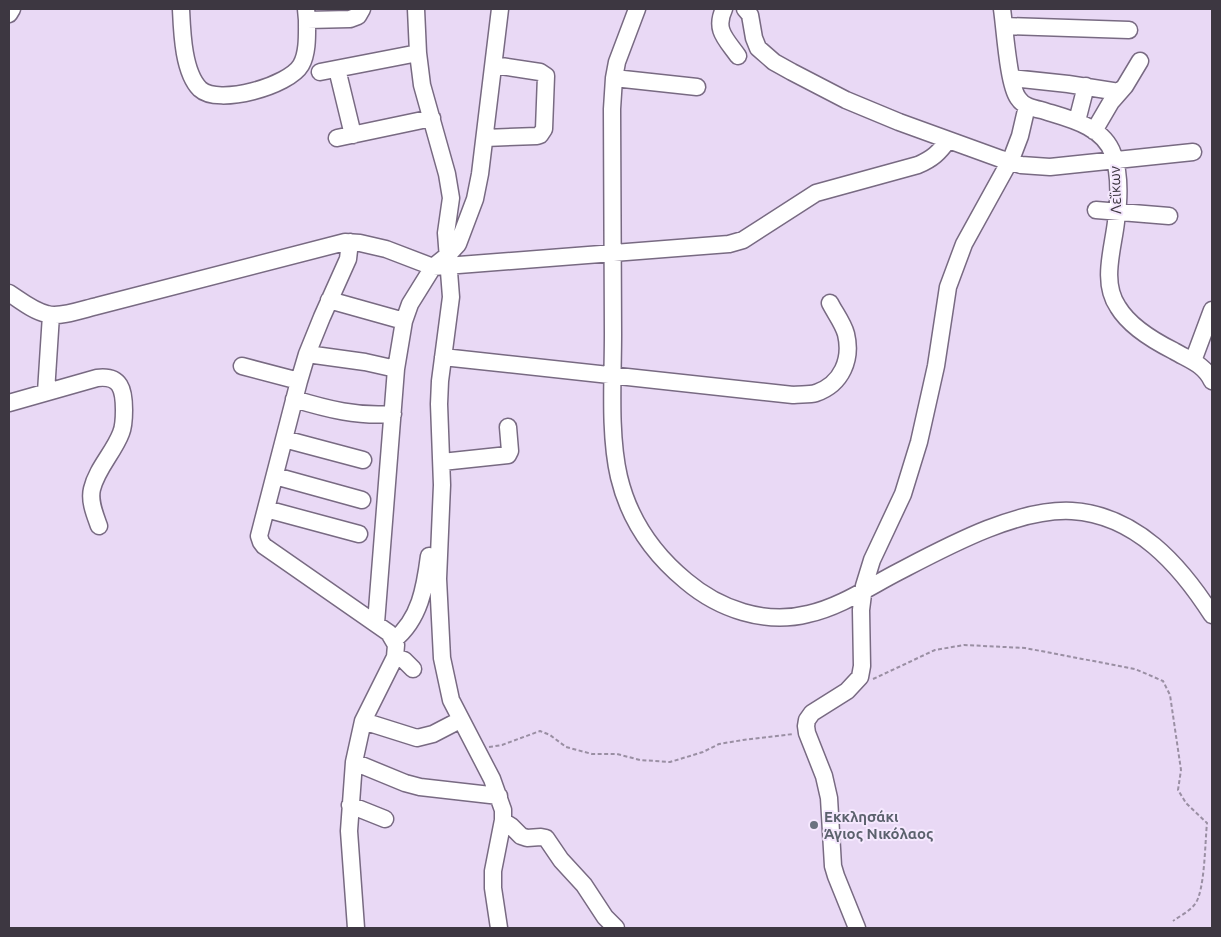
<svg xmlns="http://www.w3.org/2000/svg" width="1221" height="937" viewBox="0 0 1221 937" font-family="Ubuntu,sans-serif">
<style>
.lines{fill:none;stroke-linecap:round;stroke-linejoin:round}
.minor-casing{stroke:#786a82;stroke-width:19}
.path{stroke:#9a8fa3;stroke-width:2;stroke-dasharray:4 2.5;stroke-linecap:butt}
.minor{stroke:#fff;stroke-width:16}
.worship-dot{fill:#6b7280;stroke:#f5e8fe;stroke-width:2}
.labels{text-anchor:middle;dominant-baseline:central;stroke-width:4;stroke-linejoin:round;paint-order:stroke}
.street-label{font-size:15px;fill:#3d3741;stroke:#f5e8fe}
.worship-label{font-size:15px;font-weight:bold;fill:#5b616d;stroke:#f5e8fe;text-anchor:start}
</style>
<rect width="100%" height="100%" fill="#e9d9f5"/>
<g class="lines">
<defs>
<path id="minor" d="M 181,9 C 182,31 183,72 200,89 C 218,106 289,86 301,65 C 308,53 307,34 307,20
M 306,9 L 307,20 L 350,19 L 358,16 L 362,9
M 416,9 L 418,53 L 422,85 L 447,174 L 451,198 L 446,233 L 451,297 L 440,381 L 439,404 L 442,485 L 438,579 L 442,658 L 451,700 L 492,779 L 503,810 L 503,820 L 493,871 L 493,888 L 499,928
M 637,9 L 617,62 L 614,78 L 612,109 C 613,184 613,259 613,334 C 613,379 609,434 619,477 C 629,519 652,553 686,581 C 719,609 765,625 808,614 C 840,607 869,587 898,572 C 946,547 1017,508 1072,511 C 1136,515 1180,565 1212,615
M 724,9 C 714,30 726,39 738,56
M 745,9 L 750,15 L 754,38 L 758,48 L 774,62 L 792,72 L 846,100 L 899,122 L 1001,159 L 1021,165 L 1050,167 L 1193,152
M 1002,9 C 1005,29 1008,84 1018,98 C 1023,106 1032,108 1041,110 C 1066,118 1103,125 1113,154 C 1120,174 1119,201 1116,222 C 1113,249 1101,282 1118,307 C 1130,327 1154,341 1174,351 C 1189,360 1204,364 1212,381
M 9,14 L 12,9
M 1005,26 L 1129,30
M 337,69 L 353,135
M 320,72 L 418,53
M 614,78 L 697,87
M 1012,78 L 1068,84 L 1119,92
M 1077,121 L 1086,86
M 1094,131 L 1111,102 L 1125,86 L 1140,61
M 337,138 L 432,118
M 485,138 L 537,136 L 540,135 L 544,129 L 546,76 L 540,72 L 494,65
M 1096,210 L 1169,216
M 350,242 L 348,259 L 322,317 L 307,354 L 299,381 L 259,536 L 261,542 L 264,546 L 389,633 L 396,645 L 395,657 L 363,721 L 354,762 L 349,831 L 356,928
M 9,293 C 20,300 33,311 47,314 C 60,318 84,309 97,306 L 345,242 L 360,243 L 386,249 L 433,267 L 729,244 L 743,240 L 816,193 L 918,165 C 932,159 939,153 948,140
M 329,300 L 404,321
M 307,354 L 365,362 L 396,369
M 443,357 L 793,395 C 800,394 809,395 816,393 C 842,384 852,359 846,334 C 843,323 835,313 830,303
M 1193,361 L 1212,310
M 242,366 L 299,381
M 46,392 L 51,315
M 294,399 C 327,409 358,417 393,414
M 9,403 L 97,378 C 121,375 124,390 124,410 C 124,418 124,426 121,433 C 114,452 97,468 92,489 C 89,501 95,515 99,526
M 284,439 L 363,460
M 442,462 L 508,455 L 510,451 L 508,427
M 275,476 L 362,500
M 266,509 L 359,534
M 376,623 L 396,369 L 404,321 L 410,304 L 433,267 L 448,255 L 458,244 L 475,199 L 480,174 L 500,9
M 394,640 C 420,619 425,587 429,556
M 395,657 L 404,660 L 413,669
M 363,721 L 417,738 L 433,734 L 460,720
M 354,762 L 405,783 L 420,787 L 499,796
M 350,805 L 385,819
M 503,821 L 511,826 L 521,836 L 527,838 L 541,837 L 546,838 L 561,860 L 584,885 L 605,917 L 616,928
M 857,928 L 836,876 L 833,866 L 829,798 L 824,776 L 807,733 L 806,726 L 807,720 L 812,713 L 847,691 L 860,677 L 862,666 L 861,610 L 864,586 L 872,560 L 903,494 L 919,442 L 936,366 L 948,287 L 964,244 L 1012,157 L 1020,136 L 1027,106"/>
</defs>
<use href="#minor" class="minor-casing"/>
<path class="path" d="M 873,679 L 935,650 L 964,645 L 1025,648 L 1135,669 L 1163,681 L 1170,695 L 1181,770 L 1178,790 L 1186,803 L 1207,823 C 1205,841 1205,891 1195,904 C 1190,911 1180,916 1173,921
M 489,747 L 502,745 L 540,731 L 550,735 L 566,747 L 592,754 L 617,754 L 640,760 L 670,762 L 703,752 L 719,744 L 743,740 L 793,734"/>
<use href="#minor" class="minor"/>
</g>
<circle class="worship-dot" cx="814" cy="825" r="5"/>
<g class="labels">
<g class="street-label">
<text transform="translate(1115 190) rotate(-92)">Λεΐκων</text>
</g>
<g class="worship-label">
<text x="824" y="816">Εκκλησάκι<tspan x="824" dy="17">Άγιος Νικόλαος</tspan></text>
</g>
</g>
<rect width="1221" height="937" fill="none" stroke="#3d3741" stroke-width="20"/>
</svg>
